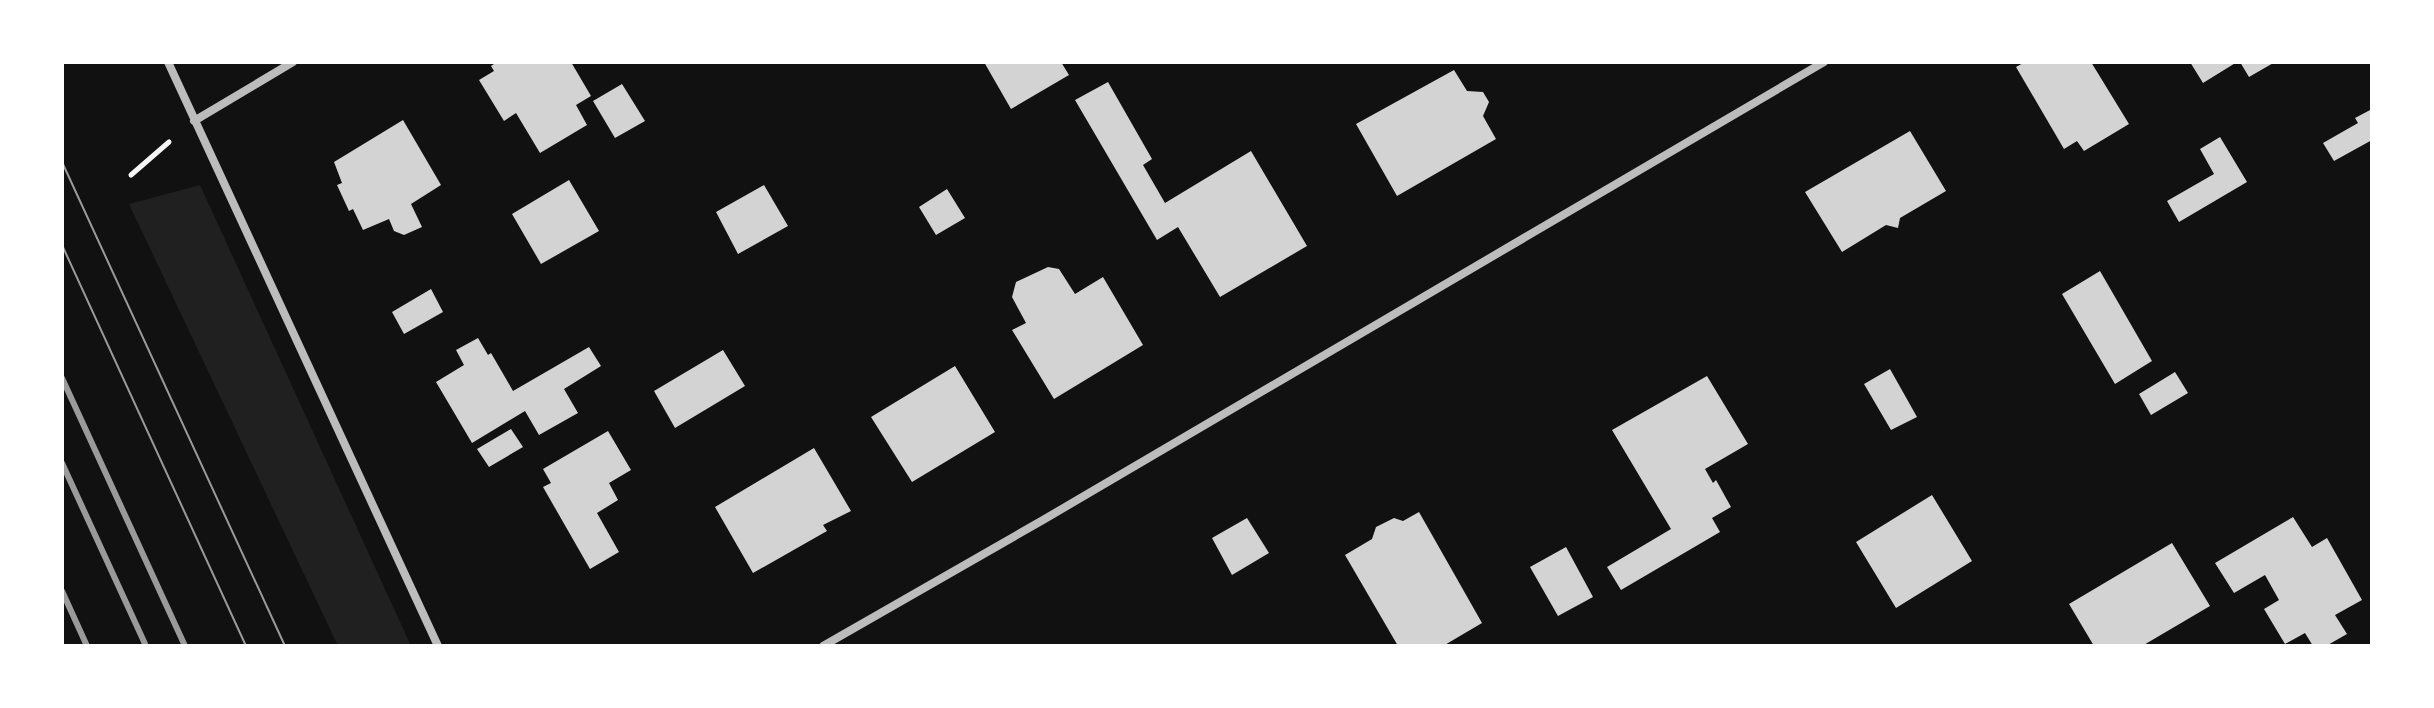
<svg xmlns="http://www.w3.org/2000/svg" width="2434" height="708" viewBox="0 0 2434 708" font-family="Figtree,sans-serif">
<style>
.green{fill:#202020}
.building{fill:#d3d3d3}
.lines{fill:none;stroke-linecap:round;stroke-linejoin:round}
.path{stroke:#f5f5f5;stroke-width:5}
.minor{stroke:#bcbcbc;stroke-width:8}
.tram{stroke:#9a9a9a;stroke-width:2}
.rail{stroke:#9a9a9a;stroke-width:6}
</style>
<rect width="100%" height="100%" fill="#111"/>
<path class="green" d="M 200,185 L 411,646 L 338,646 L 129,204 Z"/>
<path class="building" d="M 497,62 L 571,62 L 591,96 L 576,105 L 587,125 L 540,153 L 516,113 L 504,121 L 479,80 L 494,71 L 491,66 Z
M 984,62 L 1061,62 L 1069,75 L 1011,109 Z
M 2025,62 L 2091,62 L 2129,124 L 2084,151 L 2077,141 L 2064,149 L 2016,67 Z
M 2190,62 L 2237,62 L 2203,83 Z
M 2240,62 L 2275,62 L 2249,77 Z
M 1454,70 L 1467,91 L 1483,92 L 1489,102 L 1483,116 L 1496,139 L 1397,196 L 1356,124 Z
M 1108,82 L 1152,159 L 1143,165 L 1165,203 L 1251,151 L 1307,246 L 1220,297 L 1178,227 L 1157,240 L 1075,100 Z
M 622,84 L 645,121 L 615,138 L 593,101 Z
M 2372,109 L 2372,140 L 2334,161 L 2323,143 L 2358,123 L 2355,118 Z
M 403,120 L 441,185 L 411,204 L 422,227 L 404,235 L 394,231 L 389,219 L 363,230 L 353,209 L 349,211 L 337,185 L 342,183 L 334,162 Z
M 1910,131 L 1946,191 L 1900,218 L 1898,228 L 1886,225 L 1842,252 L 1805,192 Z
M 2220,137 L 2247,182 L 2179,222 L 2167,201 L 2214,174 L 2200,149 Z
M 569,180 L 599,231 L 541,264 L 512,214 Z
M 764,185 L 788,226 L 738,254 L 716,212 Z
M 947,189 L 965,218 L 936,235 L 919,207 Z
M 1048,267 L 1059,269 L 1075,294 L 1103,277 L 1143,345 L 1054,399 L 1012,330 L 1026,323 L 1012,297 L 1016,282 Z
M 2100,271 L 2152,361 L 2115,384 L 2062,294 Z
M 431,289 L 443,312 L 404,334 L 392,312 Z
M 478,338 L 488,355 L 491,353 L 513,391 L 589,347 L 601,366 L 564,389 L 578,413 L 539,435 L 525,411 L 472,443 L 436,382 L 464,365 L 456,350 Z
M 723,350 L 745,386 L 675,428 L 654,391 Z
M 955,366 L 995,432 L 912,482 L 871,417 Z
M 1890,369 L 1917,417 L 1891,430 L 1864,384 Z
M 2175,372 L 2188,393 L 2151,415 L 2139,394 Z
M 1707,376 L 1748,444 L 1705,469 L 1713,483 L 1716,480 L 1731,507 L 1712,518 L 1720,532 L 1621,590 L 1607,567 L 1671,529 L 1612,430 Z
M 511,429 L 523,447 L 489,467 L 477,449 Z
M 608,431 L 631,470 L 609,483 L 618,500 L 597,513 L 619,552 L 590,569 L 543,487 L 551,483 L 543,469 Z
M 814,448 L 851,511 L 823,525 L 827,531 L 753,573 L 715,507 Z
M 1932,495 L 1972,561 L 1896,608 L 1856,542 Z
M 1419,512 L 1482,623 L 1443,646 L 1398,646 L 1345,555 L 1372,539 L 1376,527 L 1394,518 L 1403,521 Z
M 2293,517 L 2312,547 L 2327,538 L 2362,600 L 2335,615 L 2347,634 L 2326,646 L 2313,646 L 2305,633 L 2285,644 L 2264,609 L 2279,600 L 2265,575 L 2234,593 L 2215,563 Z
M 1247,518 L 1269,553 L 1232,575 L 1212,538 Z
M 2172,543 L 2210,606 L 2142,646 L 2094,646 L 2069,604 Z
M 1566,547 L 1593,597 L 1558,616 L 1530,567 Z"/>
<g class="lines">
<path class="path" d="M 131,175 L 169,142"/>
<path class="minor" d="M 168,62 L 438,646
M 194,121 L 293,62
M 823,646 L 1043,520 L 1824,62"/>
<path class="tram" d="M 62,162 L 285,646
M 62,245 L 246,646"/>
<path class="rail" d="M 62,378 L 185,646
M 62,463 L 146,646
M 62,591 L 87,646"/>
</g>
<rect width="2434" height="708" fill="none" stroke="#ffffff" stroke-width="128"/>
</svg>
